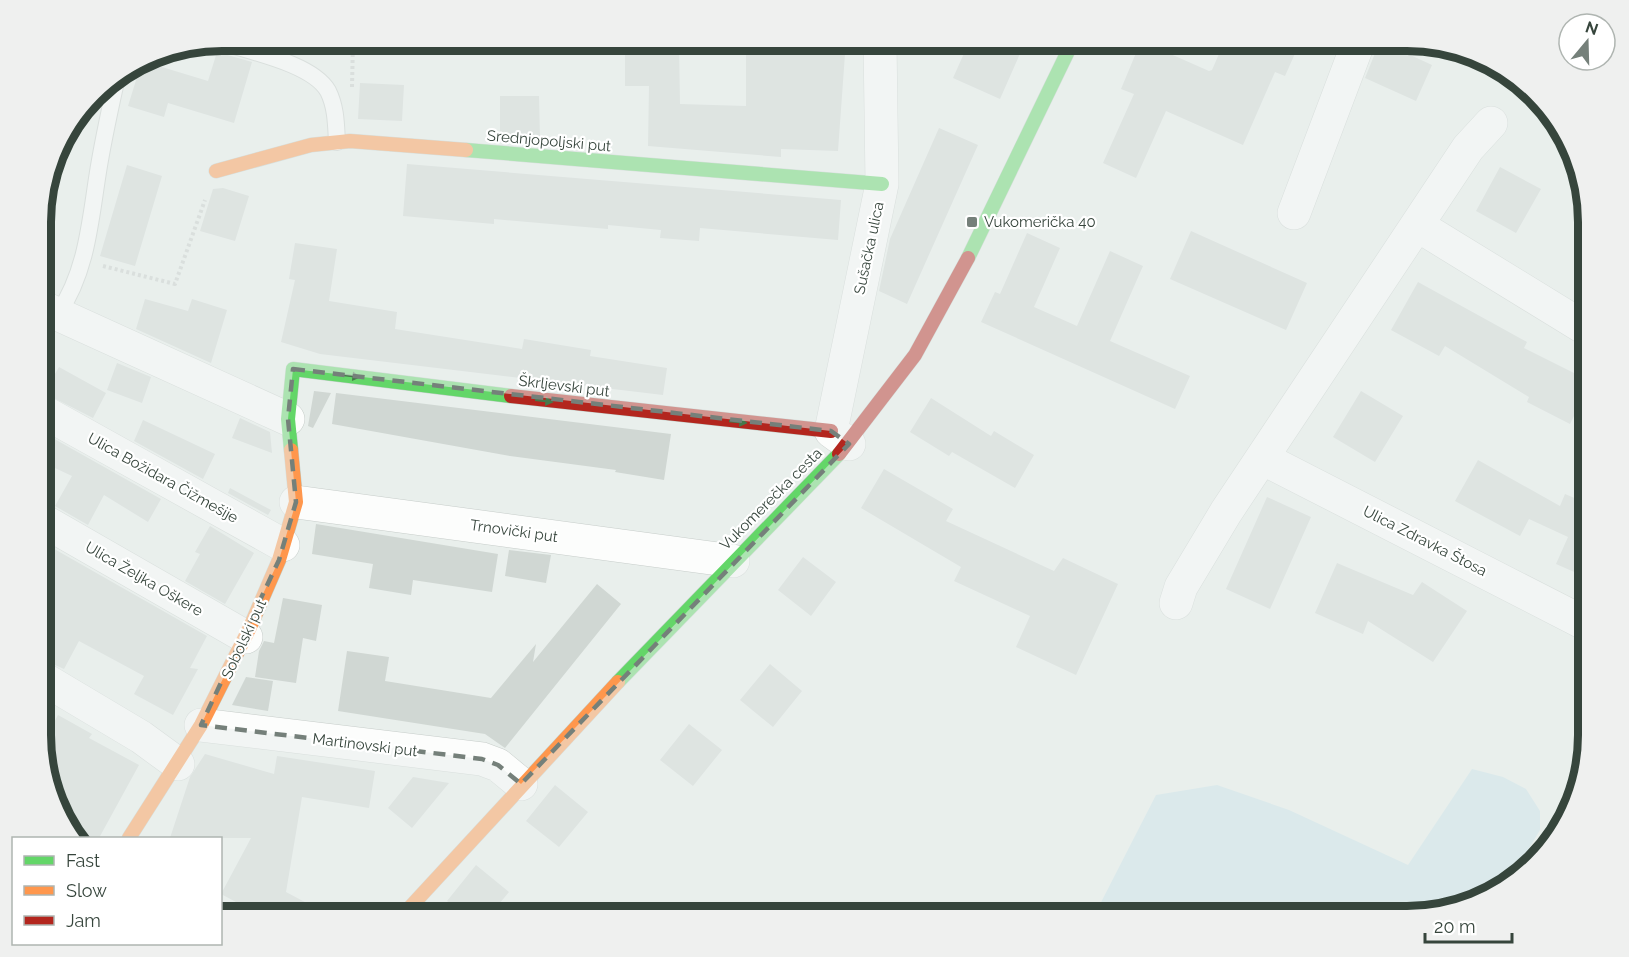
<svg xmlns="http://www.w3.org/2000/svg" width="1629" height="957" viewBox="0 0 1629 957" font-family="Raleway,sans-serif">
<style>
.green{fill:#cae3e8}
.building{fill:#d0d7d3}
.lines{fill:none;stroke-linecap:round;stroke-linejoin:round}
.lane-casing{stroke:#c7cdca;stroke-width:18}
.street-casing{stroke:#c7cdca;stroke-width:34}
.fast-casing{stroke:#c1cec8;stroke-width:15}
.slow-casing{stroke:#c1cec8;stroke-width:15}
.jam-casing{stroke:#c1cec8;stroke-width:15}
.path{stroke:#c7cdca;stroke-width:4;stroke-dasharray:3 3;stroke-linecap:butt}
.lane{stroke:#fcfdfc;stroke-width:16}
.street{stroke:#fcfdfc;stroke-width:33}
.fast{stroke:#63d668;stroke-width:14}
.slow{stroke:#ff974d;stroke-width:14}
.jam{stroke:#b3261e;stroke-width:14}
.oneway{fill:#46784b}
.marked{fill:none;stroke:#75807a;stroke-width:4.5;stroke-dasharray:12 8;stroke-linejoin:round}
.poi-dot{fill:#75807a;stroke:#fff;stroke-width:2}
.labels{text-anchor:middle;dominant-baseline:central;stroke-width:4.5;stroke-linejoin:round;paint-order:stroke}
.street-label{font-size:15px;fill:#36453c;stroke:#fff}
.poi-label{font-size:15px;fill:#36453c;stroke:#fff;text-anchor:start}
.rim{fill:none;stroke:#36453c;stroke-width:8}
</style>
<rect width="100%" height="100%" fill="#e9efec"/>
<path class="green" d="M 1472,769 L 1503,777 L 1526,789 L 1540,811 L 1540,830 L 1510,880 L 1498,892 L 1419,916 L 1094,916 L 1156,795 L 1217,785 L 1289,810 L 1408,865 Z"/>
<path class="building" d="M 970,40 L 1026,40 L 1000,99 L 953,78 Z
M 1225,40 L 1301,40 L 1285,76 L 1275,72 L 1243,145 L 1166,111 L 1136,178 L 1103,163 L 1134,94 L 1121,89 L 1141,41 L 1209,71 L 1212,70 Z
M 1380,41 L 1432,65 L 1416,101 L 1365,78 Z
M 625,44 L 679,44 L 680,104 L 746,106 L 746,52 L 783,49 L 845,54 L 838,151 L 781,149 L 781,157 L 648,146 L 649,86 L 625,86 Z
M 217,52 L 252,62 L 234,123 L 168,103 L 164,117 L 128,106 L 142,61 L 208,81 Z
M 360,83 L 404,85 L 402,121 L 358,119 Z
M 500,96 L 539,96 L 540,138 L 500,134 Z
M 939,128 L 978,145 L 907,304 L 879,291 L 890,239 Z
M 407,164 L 841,200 L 838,240 L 700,228 L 699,241 L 660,238 L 661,230 L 608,225 L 608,229 L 494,219 L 494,224 L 403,216 Z
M 127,165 L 162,176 L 135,266 L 100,256 Z
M 1500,167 L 1541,189 L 1516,233 L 1476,211 Z
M 223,188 L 249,196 L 235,241 L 200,231 L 213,189 Z
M 1191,231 L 1307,283 L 1286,330 L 1170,279 Z
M 1027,233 L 1060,248 L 1034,307 L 1077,326 L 1110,251 L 1143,266 L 1110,341 L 1190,376 L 1175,409 L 981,322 L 995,292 L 1000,294 Z
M 295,243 L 337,249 L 329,301 L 397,312 L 395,329 L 522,349 L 524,339 L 591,350 L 590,356 L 667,368 L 663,395 L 320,354 L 281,342 L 295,280 L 289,279 Z
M 1418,282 L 1527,342 L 1524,348 L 1588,380 L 1588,388 L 1570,424 L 1527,402 L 1529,397 L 1445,346 L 1439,356 L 1391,330 Z
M 145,299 L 188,311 L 192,299 L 227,310 L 211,363 L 136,329 Z
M 117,363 L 151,377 L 142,403 L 107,390 Z
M 59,367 L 106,393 L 93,418 L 44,393 Z
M 314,391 L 331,393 L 313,428 L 308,426 Z
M 1361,391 L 1403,416 L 1375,462 L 1333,437 Z
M 336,393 L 671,434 L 664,480 L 615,472 L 616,470 L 510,456 L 332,424 Z
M 931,398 L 991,436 L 994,431 L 1034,455 L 1015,488 L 952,452 L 949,456 L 910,432 Z
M 240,418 L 270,432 L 272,453 L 232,438 Z
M 143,420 L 215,454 L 203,479 L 134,441 Z
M 42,432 L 161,499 L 148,522 L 104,495 L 88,525 L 55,506 L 72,476 L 42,462 Z
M 1478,460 L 1560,506 L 1565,494 L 1584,502 L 1588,492 L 1588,578 L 1556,564 L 1568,537 L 1529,519 L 1520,536 L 1455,501 Z
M 884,469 L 953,509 L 946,521 L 1054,571 L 1063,558 L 1118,584 L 1076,675 L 1016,647 L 1030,616 L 954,581 L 961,567 L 861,508 Z
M 230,488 L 271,510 L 268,515 L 228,493 Z
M 1267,497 L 1311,517 L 1270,609 L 1226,589 Z
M 316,524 L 498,554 L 492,592 L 413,580 L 411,595 L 369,588 L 373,564 L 312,554 Z
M 210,526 L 254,553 L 225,604 L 185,581 L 200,554 L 195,552 Z
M 42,542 L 207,636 L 190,668 L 198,669 L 173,715 L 134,694 L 144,676 L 79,641 L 64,669 L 42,659 Z
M 509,550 L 551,555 L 546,583 L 505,576 Z
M 803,557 L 836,582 L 811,616 L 778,590 Z
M 1337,563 L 1413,595 L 1422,582 L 1467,611 L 1433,662 L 1368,621 L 1363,634 L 1315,613 Z
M 597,584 L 621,604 L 505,748 L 485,734 L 338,711 L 347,651 L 389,657 L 385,681 L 491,698 L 536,644 L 533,662 Z
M 283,598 L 322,605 L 316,641 L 303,638 L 296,683 L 255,677 L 259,651 L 264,641 L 274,643 Z
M 770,664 L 802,691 L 773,727 L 740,700 Z
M 246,677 L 273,681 L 268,711 L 232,705 Z
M 58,715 L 92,734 L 89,738 L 139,765 L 99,838 L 74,838 L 71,836 L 42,758 L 42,745 Z
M 689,724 L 722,750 L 693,786 L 660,760 Z
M 205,754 L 274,774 L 277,756 L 375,771 L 369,808 L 302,797 L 286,892 L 331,916 L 262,916 L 221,894 L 251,838 L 170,838 L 190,777 Z
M 413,777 L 449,783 L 412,828 L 388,808 Z
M 555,785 L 588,812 L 559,847 L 526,821 Z
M 476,865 L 509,892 L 489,916 L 466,916 L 447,901 Z"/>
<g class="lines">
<defs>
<path id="lane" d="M 218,41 C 247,51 312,63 328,91 C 336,107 336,124 337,142
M 58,314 C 87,271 90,222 98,172 C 103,140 110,109 117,77"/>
<path id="street" d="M 1294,213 L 1359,41
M 1417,225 L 1588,330
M 42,307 L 288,419
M 42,411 L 283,545
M 849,444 L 831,431 L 882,184 L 880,41
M 1262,458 L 1588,625
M 296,502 L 733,561
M 42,520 L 246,637
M 1176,603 L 1181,587 L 1226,512 L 1468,148 L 1491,123
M 42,678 L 141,737 L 178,764
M 201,725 L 482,759 L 498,765 L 521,784"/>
<path id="fast" d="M 466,150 L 882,184
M 968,258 L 1073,41
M 291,450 L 288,419 L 293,369 L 511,396
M 618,682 L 839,454"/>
<path id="slow" d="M 216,171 L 311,145 L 350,141 L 466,150
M 129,838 L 201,725 L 250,627 L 279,560 L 296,502 L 291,450
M 402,916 L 618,682"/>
<path id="jam" d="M 511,396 L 831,431
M 839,454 L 915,355 L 968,258"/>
</defs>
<use href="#lane" class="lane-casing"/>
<use href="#street" class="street-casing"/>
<use href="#fast" class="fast-casing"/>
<use href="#slow" class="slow-casing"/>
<use href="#jam" class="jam-casing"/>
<path class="path" d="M 352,87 L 353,41
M 103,266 L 175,284 L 205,200"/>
<use href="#lane" class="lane"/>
<use href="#street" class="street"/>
<use href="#fast" class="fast"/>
<use href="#slow" class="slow"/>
<use href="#jam" class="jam"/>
</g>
<defs><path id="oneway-solid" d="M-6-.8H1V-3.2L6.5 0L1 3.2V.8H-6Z" transform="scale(1.5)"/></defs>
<g class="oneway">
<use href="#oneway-solid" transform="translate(351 376) rotate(7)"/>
<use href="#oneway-solid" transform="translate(544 401) rotate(7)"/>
<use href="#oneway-solid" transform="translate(738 422) rotate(6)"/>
</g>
<path d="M0 0H1629V957H0ZM 293,369 L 831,431 L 849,444 L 521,784 L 498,765 L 482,759 L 201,725 L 279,560 L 296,502 L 288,419 Z" fill="#e9efec" fill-opacity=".55" fill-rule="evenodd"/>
<path class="marked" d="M 293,369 L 831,431 L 849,444 L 521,784 L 498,765 L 482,759 L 201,725 L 279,560 L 296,502 L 288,419 Z"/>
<rect class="poi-dot" x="966" y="216" width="12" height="12" rx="3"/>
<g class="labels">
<g class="street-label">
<text transform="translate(549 141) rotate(5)">Srednjopoljski put</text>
<text transform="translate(869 248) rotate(-78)">Sušačka ulica</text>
<text transform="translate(564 386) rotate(7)">Škrljevski put</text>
<text transform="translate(163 478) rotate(29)">Ulica Božidara Čižmešije</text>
<text transform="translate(771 499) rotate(-45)">Vukomerečka cesta</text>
<text transform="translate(514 531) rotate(8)">Trnovički put</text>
<text transform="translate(1425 541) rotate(27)">Ulica Zdravka Štosa</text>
<text transform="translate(144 579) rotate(30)">Ulica Željka Oškere</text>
<text transform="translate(244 639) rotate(-65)">Sobolski put</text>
<text transform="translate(365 745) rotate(7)">Martinovski put</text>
</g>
<g class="poi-label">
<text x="984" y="222">Vukomerička 40</text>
</g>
</g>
<path d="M0 0H1629V957H0ZM222 51H1407A171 171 0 0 1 1578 222V735A171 171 0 0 1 1407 906H222A171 171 0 0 1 51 735V222A171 171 0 0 1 222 51Z" fill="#eff0ef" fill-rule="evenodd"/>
<path class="rim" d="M222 51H1407A171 171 0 0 1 1578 222V735A171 171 0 0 1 1407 906H222A171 171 0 0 1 51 735V222A171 171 0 0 1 222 51Z"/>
<rect x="12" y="837" width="210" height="108" fill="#ffffff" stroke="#afb5b1" stroke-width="1.5"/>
<rect x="24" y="856" width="30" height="9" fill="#63d668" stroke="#afb5b1" stroke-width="1.5"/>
<text x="66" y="867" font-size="18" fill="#36453c">Fast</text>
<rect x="24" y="886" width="30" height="9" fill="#ff974d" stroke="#afb5b1" stroke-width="1.5"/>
<text x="66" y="897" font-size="18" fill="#36453c">Slow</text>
<rect x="24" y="916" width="30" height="9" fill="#b3261e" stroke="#afb5b1" stroke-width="1.5"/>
<text x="66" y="927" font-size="18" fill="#36453c">Jam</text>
<g transform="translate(1587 42) rotate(19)"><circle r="28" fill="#ffffff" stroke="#afb5b1" stroke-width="1.5"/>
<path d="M0-4.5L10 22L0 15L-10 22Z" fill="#75807a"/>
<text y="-9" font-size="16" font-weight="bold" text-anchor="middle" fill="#36453c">N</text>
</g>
<path d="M1425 933v9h87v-9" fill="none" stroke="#36453c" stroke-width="3"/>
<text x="1434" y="933" font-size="18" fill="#36453c" stroke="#ffffff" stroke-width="4.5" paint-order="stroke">20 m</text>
</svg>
